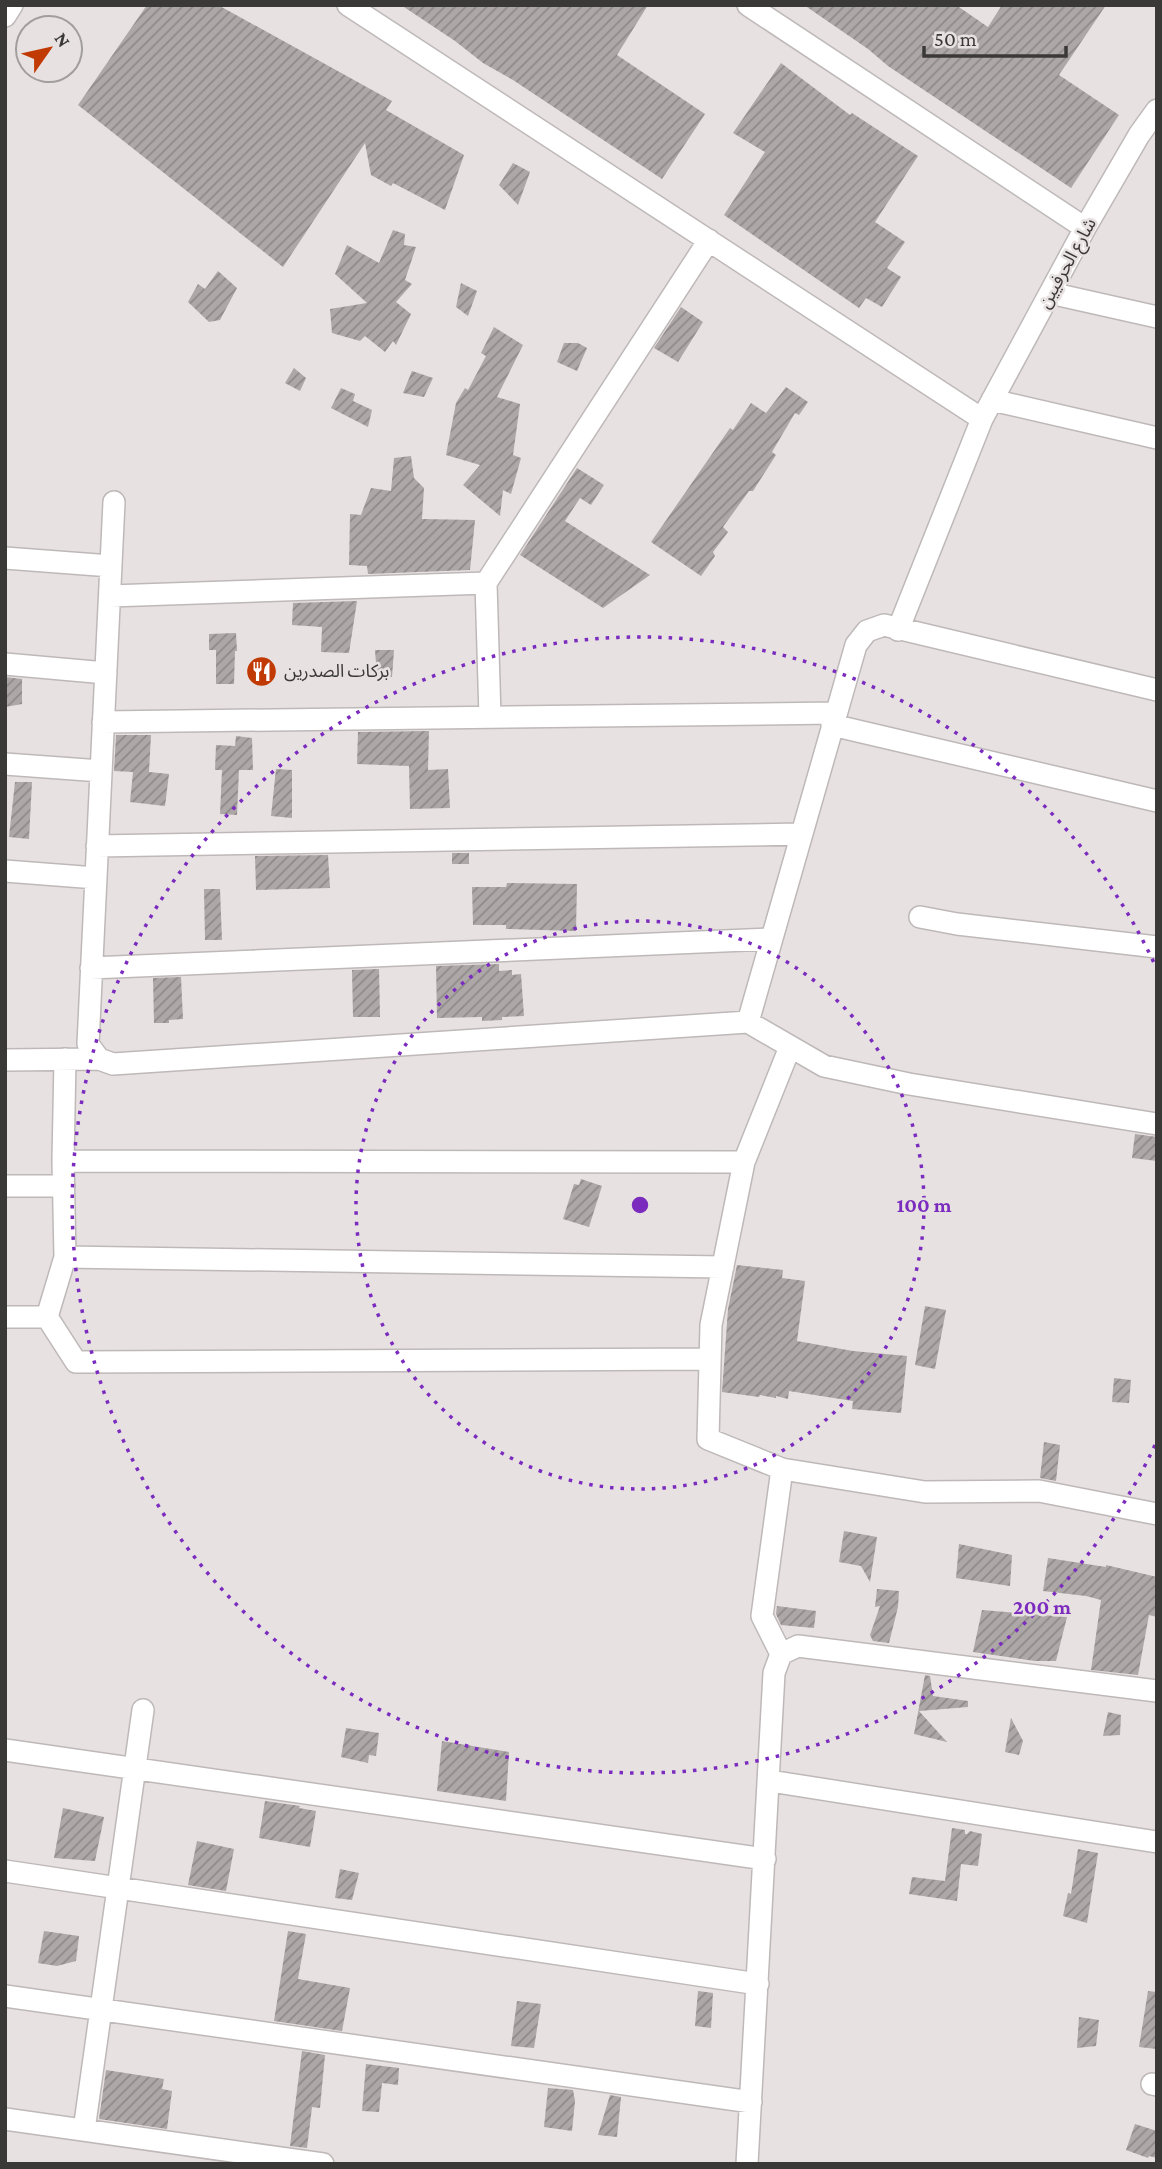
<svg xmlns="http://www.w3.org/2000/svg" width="1162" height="2169" viewBox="0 0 1162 2169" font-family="'Crimson Pro','Noto Sans Arabic',serif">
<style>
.building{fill:url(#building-hatch)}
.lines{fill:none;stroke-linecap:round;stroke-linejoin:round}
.minor-casing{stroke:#beb9b8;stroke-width:24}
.minor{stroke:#fff;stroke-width:21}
.ring{fill:none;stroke:#7b2cbf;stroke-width:3.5;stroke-dasharray:3.5 7}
.labels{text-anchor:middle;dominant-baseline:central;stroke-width:5;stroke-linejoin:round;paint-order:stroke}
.street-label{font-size:18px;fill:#3b3938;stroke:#e7e2e1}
.poi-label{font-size:18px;fill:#3b3938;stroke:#e7e2e1;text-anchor:start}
.centre{fill:#7b2cbf;stroke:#e7e2e1;stroke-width:3.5}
.ring-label{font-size:21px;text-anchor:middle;font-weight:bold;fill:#7b2cbf;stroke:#e7e2e1;stroke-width:5;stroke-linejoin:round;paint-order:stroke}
</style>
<defs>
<pattern id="building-hatch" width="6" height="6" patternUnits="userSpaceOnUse" patternTransform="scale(1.75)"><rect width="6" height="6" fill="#ada8a7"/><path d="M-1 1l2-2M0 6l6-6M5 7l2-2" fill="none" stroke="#8e8a89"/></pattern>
</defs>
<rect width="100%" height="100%" fill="#e7e2e1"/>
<path class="building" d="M 147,5 L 218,5 L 392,101 L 386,110 L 464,155 L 445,210 L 393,183 L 391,186 L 371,175 L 365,143 L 283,267 L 78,105 Z
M 401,5 L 648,5 L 617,55 L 705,114 L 662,179 L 513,80 L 483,63 L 455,41 Z
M 804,5 L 956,5 L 988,27 L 1002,5 L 1106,5 L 1059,75 L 1119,115 L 1071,188 L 888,66 L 868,49 Z
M 781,63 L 850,115 L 852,113 L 918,156 L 875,222 L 905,242 L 887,268 L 901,277 L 882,307 L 866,298 L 859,308 L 724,215 L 765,152 L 733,133 Z
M 513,163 L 530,172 L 518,205 L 499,185 Z
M 393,230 L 405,234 L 404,245 L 416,247 L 405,280 L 412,284 L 396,302 L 411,314 L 396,345 L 393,341 L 385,352 L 365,336 L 360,341 L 332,333 L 330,309 L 367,303 L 335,274 L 347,245 L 379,263 Z
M 218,271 L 237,288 L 220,320 L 209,322 L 188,302 L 198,284 L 205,289 Z
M 461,283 L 477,291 L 468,316 L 456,307 Z
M 681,307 L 703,322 L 678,362 L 654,348 Z
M 494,327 L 523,345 L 497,397 L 520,404 L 513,455 L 521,458 L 511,494 L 503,490 L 500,516 L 463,485 L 480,465 L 446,455 L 456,403 L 465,388 L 468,390 L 486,356 L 481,353 Z
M 564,343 L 578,343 L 587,348 L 577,371 L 557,362 Z
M 294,368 L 306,378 L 300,391 L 285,383 Z
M 412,371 L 433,378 L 424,397 L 403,393 Z
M 786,387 L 808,402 L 799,415 L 795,413 L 772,452 L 776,455 L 753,491 L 749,491 L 723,527 L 728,532 L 713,552 L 715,556 L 701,576 L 651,542 L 730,428 L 733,430 L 751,403 L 766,413 Z
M 341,388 L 355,394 L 353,401 L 372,410 L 368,427 L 331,408 Z
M 411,456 L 414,478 L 424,488 L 422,519 L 475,520 L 470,570 L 368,574 L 367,566 L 349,565 L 350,514 L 361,515 L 371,488 L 391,491 L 394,458 Z
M 577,468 L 604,485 L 591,505 L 580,498 L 565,521 L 650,575 L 603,608 L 520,555 Z
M 357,601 L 349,653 L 321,652 L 322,627 L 292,625 L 293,603 Z
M 236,633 L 237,651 L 235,651 L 234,684 L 216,684 L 216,650 L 209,650 L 209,634 Z
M 375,650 L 394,650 L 392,677 L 377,677 Z
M 5,677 L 22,679 L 22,704 L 5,707 Z
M 429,731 L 428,770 L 448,769 L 450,808 L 410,809 L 409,766 L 357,764 L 358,732 Z
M 116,735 L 151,735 L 149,772 L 169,774 L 165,806 L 130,802 L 133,772 L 114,771 Z
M 236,736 L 252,738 L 253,770 L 239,770 L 237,815 L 220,814 L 222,770 L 215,770 L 216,745 L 235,746 Z
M 276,769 L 292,770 L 292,818 L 271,816 Z
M 15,782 L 32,782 L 29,839 L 9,837 Z
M 452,853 L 469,853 L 469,864 L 452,864 Z
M 328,855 L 330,888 L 256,890 L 255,856 Z
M 507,883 L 577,884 L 576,931 L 506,929 L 506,925 L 473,925 L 472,887 L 506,887 Z
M 204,889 L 220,889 L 222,940 L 205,940 Z
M 499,964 L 499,971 L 512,970 L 512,975 L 521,974 L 524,1016 L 502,1017 L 502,1020 L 482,1021 L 482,1017 L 437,1018 L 436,966 Z
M 379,969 L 380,1017 L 353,1017 L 352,970 Z
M 181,977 L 183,1019 L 169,1020 L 169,1023 L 154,1023 L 153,978 Z
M 1135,1134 L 1157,1137 L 1157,1161 L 1132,1158 Z
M 581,1179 L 602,1186 L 589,1227 L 563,1219 L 574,1184 L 579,1185 Z
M 737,1265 L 783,1270 L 782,1278 L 805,1281 L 797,1341 L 853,1351 L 907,1356 L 901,1413 L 852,1409 L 853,1401 L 789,1391 L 788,1399 L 776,1396 L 776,1398 L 760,1395 L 759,1397 L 722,1392 L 728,1309 Z
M 925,1306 L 946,1310 L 935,1369 L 915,1365 Z
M 1114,1378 L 1131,1380 L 1129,1403 L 1112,1402 Z
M 1044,1442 L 1060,1445 L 1056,1481 L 1040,1478 Z
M 844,1531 L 877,1537 L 870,1582 L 861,1566 L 839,1562 Z
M 959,1544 L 1012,1555 L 1010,1586 L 956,1578 Z
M 1048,1558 L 1106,1567 L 1106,1565 L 1157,1577 L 1157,1617 L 1149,1615 L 1138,1675 L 1091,1670 L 1101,1600 L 1086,1596 L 1043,1591 Z
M 877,1589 L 899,1591 L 898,1607 L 889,1643 L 873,1641 L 870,1635 L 880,1606 L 875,1607 Z
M 777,1606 L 816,1611 L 814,1628 L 781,1625 L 776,1614 Z
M 982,1610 L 1067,1617 L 1056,1661 L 1035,1661 L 973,1652 Z
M 925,1675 L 930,1676 L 933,1696 L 968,1701 L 968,1707 L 919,1711 L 947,1742 L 914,1734 Z
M 1108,1712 L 1121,1715 L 1120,1735 L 1103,1736 Z
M 1011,1718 L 1023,1741 L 1019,1755 L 1005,1752 Z
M 346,1728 L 379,1733 L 376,1756 L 369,1755 L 368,1763 L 341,1757 Z
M 442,1741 L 509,1752 L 506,1801 L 437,1791 Z
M 265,1801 L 300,1806 L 299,1808 L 316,1811 L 310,1847 L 259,1838 Z
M 63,1808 L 104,1817 L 95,1861 L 54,1858 Z
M 952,1828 L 965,1830 L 965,1834 L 967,1834 L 970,1831 L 982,1834 L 978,1866 L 961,1864 L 957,1901 L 909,1894 L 912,1877 L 945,1881 Z
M 197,1841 L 234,1849 L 226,1891 L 188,1885 Z
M 1078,1849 L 1098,1853 L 1087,1923 L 1063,1916 L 1068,1893 L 1071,1894 Z
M 340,1869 L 359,1873 L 352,1900 L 335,1898 Z
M 44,1931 L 79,1936 L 76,1961 L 57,1966 L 38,1963 Z
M 288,1931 L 306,1934 L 298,1979 L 350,1988 L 342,2031 L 274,2021 Z
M 698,1991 L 713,1993 L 711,2028 L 695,2026 Z
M 1148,1991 L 1157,1992 L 1157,2049 L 1139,2047 Z
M 517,2001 L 541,2004 L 534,2048 L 511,2046 Z
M 1079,2017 L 1099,2020 L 1096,2046 L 1077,2048 Z
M 302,2051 L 325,2055 L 320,2108 L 312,2107 L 307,2148 L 290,2146 Z
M 366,2064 L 399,2068 L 398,2085 L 382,2083 L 379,2112 L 362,2111 Z
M 106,2070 L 164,2079 L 162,2089 L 172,2091 L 167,2129 L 99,2119 Z
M 548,2088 L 573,2090 L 575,2101 L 572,2131 L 544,2127 Z
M 610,2095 L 621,2097 L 617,2137 L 598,2135 Z
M 1135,2124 L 1157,2131 L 1157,2158 L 1149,2156 L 1148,2158 L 1126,2150 Z"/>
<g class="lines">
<defs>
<path id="minor" d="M 348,5 L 982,419
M 748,5 L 1085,228
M 5,16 L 12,5
M 1050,293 L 1157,317
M 992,400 L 1157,438
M 5,558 L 111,566
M 110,596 L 486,583
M 898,630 L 982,419 L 1085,228 L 1139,135 L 1157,110
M 5,664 L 106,673
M 490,717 L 486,583 L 709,240
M 103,722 L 836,713
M 832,725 L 1157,801
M 5,764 L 101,771
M 97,846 L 801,834
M 5,871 L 96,878
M 920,917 L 957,924 L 1157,947
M 91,968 L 771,939
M 748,1022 L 856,645 L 867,631 L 884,625 L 1157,690
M 790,1047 L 744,1162 L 711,1325 L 708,1439 L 782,1469 L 925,1492 L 1039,1491 L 1157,1514
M 65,1059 L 63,1161 L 65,1257 L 47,1317 L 76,1362 L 710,1359
M 99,1059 L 88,1044 L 114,502
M 5,1060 L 99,1059 L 113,1064 L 748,1022 L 824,1066 L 909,1084 L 1157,1124
M 63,1161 L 744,1162
M 5,1186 L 64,1186
M 65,1257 L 723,1267
M 5,1317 L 47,1317
M 781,1654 L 762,1616 L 782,1469
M 5,1750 L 765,1859
M 770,1781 L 1157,1842
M 5,1871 L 758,1984
M 5,1996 L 751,2102
M 1152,2084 L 1157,2085
M 5,2119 L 323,2164
M 84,2130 L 143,1710
M 747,2164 L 774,1673 L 781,1654 L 798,1646 L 1157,1691"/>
</defs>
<use href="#minor" class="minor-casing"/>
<use href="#minor" class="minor"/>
</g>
<g class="ring">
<circle cx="640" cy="1205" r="284"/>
<path d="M1155 1445A568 568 0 1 1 1155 965"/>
</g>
<defs>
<symbol id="restaurant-disc" viewBox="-11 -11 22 22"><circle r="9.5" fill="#c13a03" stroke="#e7e2e1"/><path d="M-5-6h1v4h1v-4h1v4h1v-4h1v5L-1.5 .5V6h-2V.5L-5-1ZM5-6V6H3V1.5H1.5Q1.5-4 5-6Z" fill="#fff"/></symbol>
</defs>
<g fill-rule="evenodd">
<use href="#restaurant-disc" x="244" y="654" width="35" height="35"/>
</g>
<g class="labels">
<g class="street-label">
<text transform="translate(1067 263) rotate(-61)">شارع الحرفيين</text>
</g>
<g class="poi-label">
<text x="284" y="671">بركات الصدرين</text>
</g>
</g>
<circle cx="640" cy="1205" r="10" class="centre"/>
<g class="ring-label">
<text x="924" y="1212">100 m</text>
<text x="1042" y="1614">200 m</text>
</g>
<rect width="1162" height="2169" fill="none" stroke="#3b3938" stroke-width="14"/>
<g transform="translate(49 49) rotate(56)"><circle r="33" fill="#e7e2e1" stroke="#a29e9d" stroke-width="2"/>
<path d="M0-5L12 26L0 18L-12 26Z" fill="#c13a03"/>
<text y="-10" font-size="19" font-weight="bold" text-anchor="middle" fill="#3b3938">N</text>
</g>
<path d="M924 46v10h142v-10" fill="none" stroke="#3b3938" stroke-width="3.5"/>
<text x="934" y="46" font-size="21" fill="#3b3938" stroke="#e7e2e1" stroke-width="5" paint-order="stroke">50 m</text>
</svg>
